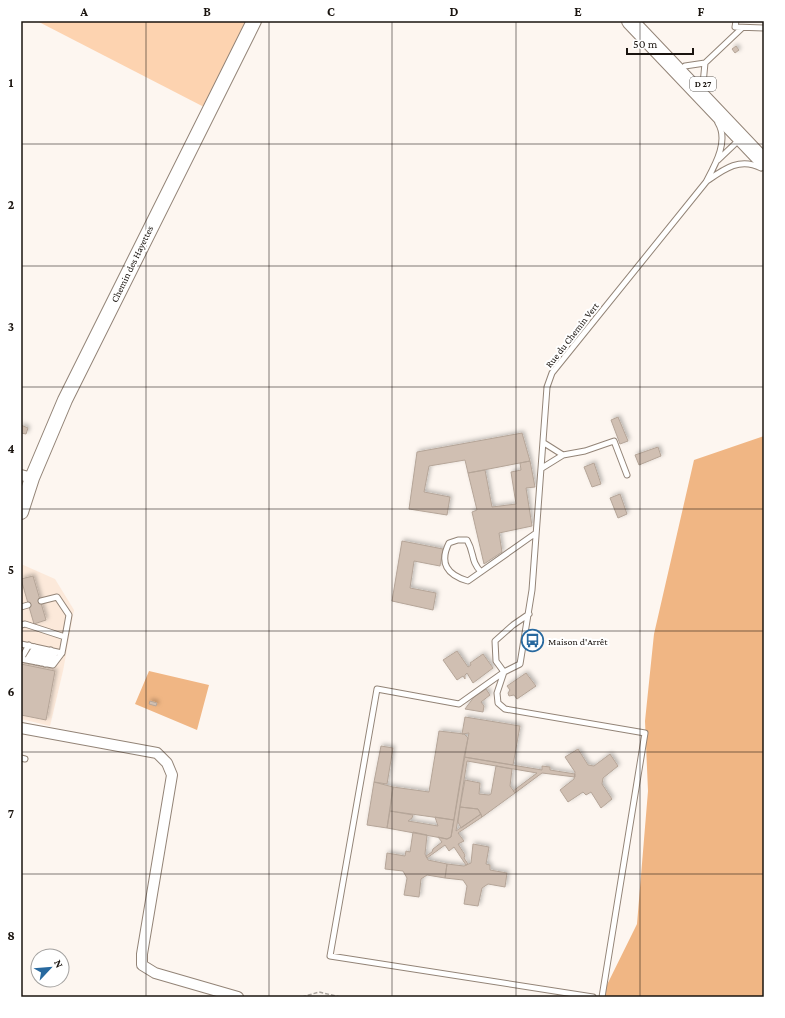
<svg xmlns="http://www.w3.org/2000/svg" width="785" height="1018" viewBox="0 0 785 1018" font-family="'Crimson Pro',serif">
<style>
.built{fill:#fce9da}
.green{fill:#fdd3b0}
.forest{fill:#f0b684}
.building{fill:#d0bfb2;stroke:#b5a598;filter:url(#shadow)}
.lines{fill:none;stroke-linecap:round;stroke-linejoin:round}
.lane-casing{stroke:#938477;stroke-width:7}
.street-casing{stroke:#938477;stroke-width:12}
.secondary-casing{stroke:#938477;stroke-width:16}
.primary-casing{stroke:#938477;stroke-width:18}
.path{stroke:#aaa49e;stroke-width:1.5;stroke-dasharray:4 2;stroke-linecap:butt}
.lane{stroke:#fff;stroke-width:5}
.street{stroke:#fff;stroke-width:10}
.secondary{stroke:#fff;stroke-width:14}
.primary{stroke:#fff;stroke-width:16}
.grid{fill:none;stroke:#1a140f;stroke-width:1;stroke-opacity:0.55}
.labels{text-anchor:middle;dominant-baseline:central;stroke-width:4;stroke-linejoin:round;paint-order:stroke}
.shield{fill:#fff;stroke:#5f5a57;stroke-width:1}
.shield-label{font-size:9px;font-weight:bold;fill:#1a140f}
.street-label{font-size:10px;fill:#1a140f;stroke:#fff}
.poi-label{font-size:10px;fill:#1a140f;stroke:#fff;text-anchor:start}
.neatline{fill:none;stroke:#1a140f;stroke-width:1.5}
.grid-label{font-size:13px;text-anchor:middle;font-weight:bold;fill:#1a140f}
</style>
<defs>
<filter id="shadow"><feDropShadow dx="2" dy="-2" stdDeviation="2" flood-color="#0004"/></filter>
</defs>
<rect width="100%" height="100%" fill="#fdf6f0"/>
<path class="built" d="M 21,564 L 55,579 L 74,610 L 63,671 L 50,726 L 21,719 Z"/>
<path class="green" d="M 37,21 L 248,21 L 204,107 Z"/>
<path class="forest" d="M 764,436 L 764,997 L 601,997 L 637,924 L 648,791 L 645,721 L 654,634 L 694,460 Z
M 149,671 L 209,685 L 197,730 L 135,704 Z"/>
<path class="building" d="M 736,46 L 739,50 L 735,53 L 732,49 Z
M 618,417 L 628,441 L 620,444 L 611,420 Z
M 21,425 L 28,428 L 26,434 L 21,433 Z
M 522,433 L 530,461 L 468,473 L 465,460 L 429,466 L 424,492 L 450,497 L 447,515 L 409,509 L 417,452 Z
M 658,447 L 661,456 L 639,465 L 635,455 Z
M 530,461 L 535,487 L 526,488 L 532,526 L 499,533 L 502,552 L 484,564 L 472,512 L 477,510 L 468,473 L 485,470 L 492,507 L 516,504 L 511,472 L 521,470 L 520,463 Z
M 594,463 L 601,484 L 592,487 L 584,467 Z
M 620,494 L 627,514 L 618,518 L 610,498 Z
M 402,541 L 443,549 L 440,566 L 414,561 L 410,588 L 436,593 L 433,610 L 392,601 Z
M 33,576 L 46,620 L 34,624 L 21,579 Z
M 457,651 L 468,667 L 471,665 L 470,663 L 483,654 L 493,668 L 473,683 L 467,673 L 465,675 L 465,679 L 463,676 L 457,680 L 443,660 Z
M 21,664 L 55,671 L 46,720 L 21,715 Z
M 526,673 L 536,686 L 517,699 L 514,695 L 509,696 L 508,693 L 510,690 L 507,686 Z
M 486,689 L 490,695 L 481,702 L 484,706 L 483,712 L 465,709 L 474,697 Z
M 150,701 L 157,703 L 156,706 L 149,704 Z
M 465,717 L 520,726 L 513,765 L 464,757 L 469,733 L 462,734 Z
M 439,731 L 464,734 L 468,738 L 454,820 L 390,811 L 393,787 L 429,792 Z
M 381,746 L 393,748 L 387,784 L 374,782 Z
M 578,749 L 588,765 L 594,766 L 610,754 L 618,766 L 603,778 L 602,784 L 612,799 L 601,808 L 591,792 L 586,795 L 583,792 L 568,802 L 560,790 L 574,779 L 575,772 L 565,757 Z
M 464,757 L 542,770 L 542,766 L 550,767 L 550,770 L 575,774 L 575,777 L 542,773 L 515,793 L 513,791 L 537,773 L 467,761 L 456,831 L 481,814 L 482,817 L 458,833 L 464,841 L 458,844 L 465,855 L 464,858 L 468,864 L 466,865 L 454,847 L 449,851 L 445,845 L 427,858 L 426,856 L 432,852 L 433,849 L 442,842 L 438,837 L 447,839 L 451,837 Z
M 496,766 L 512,769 L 510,786 L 515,793 L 482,817 L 478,809 L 460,807 L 465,780 L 480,783 L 479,794 L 489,795 L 491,794 Z
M 374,782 L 393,787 L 387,828 L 367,825 Z
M 460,807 L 478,809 L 481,814 L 461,828 L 458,822 Z
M 390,811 L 413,815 L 412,818 L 408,821 L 438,826 L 435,817 L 454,820 L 451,837 L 447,839 L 387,828 Z
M 413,832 L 427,835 L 425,854 L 428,860 L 447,864 L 445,878 L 427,875 L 421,879 L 419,897 L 404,895 L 407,878 L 403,871 L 385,869 L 387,853 L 405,856 L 406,851 L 410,852 Z
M 473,844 L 489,847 L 486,864 L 490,865 L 490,870 L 507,873 L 505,887 L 488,884 L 482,888 L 478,906 L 464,904 L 467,886 L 463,880 L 445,878 L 447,864 L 464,866 L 471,863 Z"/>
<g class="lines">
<defs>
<path id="lane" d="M 736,21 L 735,27 L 764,28
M 685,66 L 705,63 L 742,28
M 703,84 L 705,63
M 718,160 L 740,139
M 707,181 C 724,169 740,157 761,168
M 544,443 L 563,455
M 542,468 L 563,455 L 585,451 L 614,441 L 627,475
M 481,572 C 470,560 475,554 467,540 L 458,540 L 449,543 C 439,563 447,575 468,581 L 536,533
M 41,601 L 57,597 L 69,615 L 65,637
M 21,607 L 28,605
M 529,614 L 513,625 L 495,641 L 496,661 L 504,672 L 520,664 L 532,590 L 547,387 L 552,373 L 706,182 C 715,165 729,141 718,123
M 21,625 L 25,624 L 65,637 L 62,653 L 21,644
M 21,659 L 53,665 L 62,653
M 21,659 L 29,645
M 27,660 L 35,647
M 32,661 L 39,648
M 36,662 L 43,649
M 41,663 L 47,650
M 45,664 L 51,650
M 49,664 L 56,652
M 504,672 L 459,704 L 377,689 L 330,956 L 593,997
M 504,672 L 497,693 L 498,703 L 505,709 L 645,733 L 602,997
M 21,758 L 25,759"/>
<path id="street" d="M 21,475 L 32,478
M 21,728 L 157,753 L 167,763 L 172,775 L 142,954 L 142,965 L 155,973 L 238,997"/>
<path id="secondary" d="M 21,512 L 32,478 L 65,400 L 254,21"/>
<path id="primary" d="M 630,21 L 764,162"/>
</defs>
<use href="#lane" class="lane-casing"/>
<use href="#street" class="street-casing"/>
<use href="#secondary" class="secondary-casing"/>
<use href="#primary" class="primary-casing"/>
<path class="path" d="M 302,997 L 319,992 L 340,997"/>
<use href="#lane" class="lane"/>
<use href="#street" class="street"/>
<use href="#secondary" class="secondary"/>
<use href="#primary" class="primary"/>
</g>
<path class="grid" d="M 146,21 L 146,997M 269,21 L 269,997M 392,21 L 392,997M 516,21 L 516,997M 640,21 L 640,997M 21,144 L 764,144M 21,266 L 764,266M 21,387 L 764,387M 21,509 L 764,509M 21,631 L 764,631M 21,752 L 764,752M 21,874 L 764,874"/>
<defs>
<symbol id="bus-ring" viewBox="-11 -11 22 22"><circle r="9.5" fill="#fff" stroke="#28699f" stroke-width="1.5"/><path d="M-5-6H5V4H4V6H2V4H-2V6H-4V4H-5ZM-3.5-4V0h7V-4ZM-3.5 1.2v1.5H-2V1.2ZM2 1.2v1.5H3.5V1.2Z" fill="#28699f"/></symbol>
</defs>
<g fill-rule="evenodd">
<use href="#bus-ring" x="520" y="628" width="25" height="25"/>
</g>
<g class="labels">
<rect class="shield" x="690" y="77" width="26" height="14" rx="3"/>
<g class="shield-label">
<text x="703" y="84">D 27</text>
</g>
<g class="street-label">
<text transform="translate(132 264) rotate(-64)">Chemin des Hayettes</text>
<text transform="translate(572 335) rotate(-52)">Rue du Chemin Vert</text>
</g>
<g class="poi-label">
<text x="548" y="641">Maison d'Arrêt</text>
</g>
</g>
<rect width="785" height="1018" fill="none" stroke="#ffffff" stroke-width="44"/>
<g transform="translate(50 968) rotate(64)"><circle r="19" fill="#ffffff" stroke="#a3a19f"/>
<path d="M0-3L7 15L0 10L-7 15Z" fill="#28699f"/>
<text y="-6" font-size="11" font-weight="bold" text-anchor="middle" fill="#1a140f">N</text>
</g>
<path d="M627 48v6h66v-6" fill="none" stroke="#1a140f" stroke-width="2"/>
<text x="633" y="48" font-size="12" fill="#1a140f" stroke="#ffffff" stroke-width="3" paint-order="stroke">50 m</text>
<rect x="22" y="22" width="741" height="974" class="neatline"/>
<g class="grid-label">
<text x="84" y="16">A</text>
<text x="207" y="16">B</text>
<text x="331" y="16">C</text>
<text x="454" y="16">D</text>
<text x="578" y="16">E</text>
<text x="701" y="16">F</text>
<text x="11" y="87">1</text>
<text x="11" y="209">2</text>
<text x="11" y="331">3</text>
<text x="11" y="453">4</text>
<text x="11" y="574">5</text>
<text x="11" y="696">6</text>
<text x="11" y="818">7</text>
<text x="11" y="940">8</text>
</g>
</svg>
